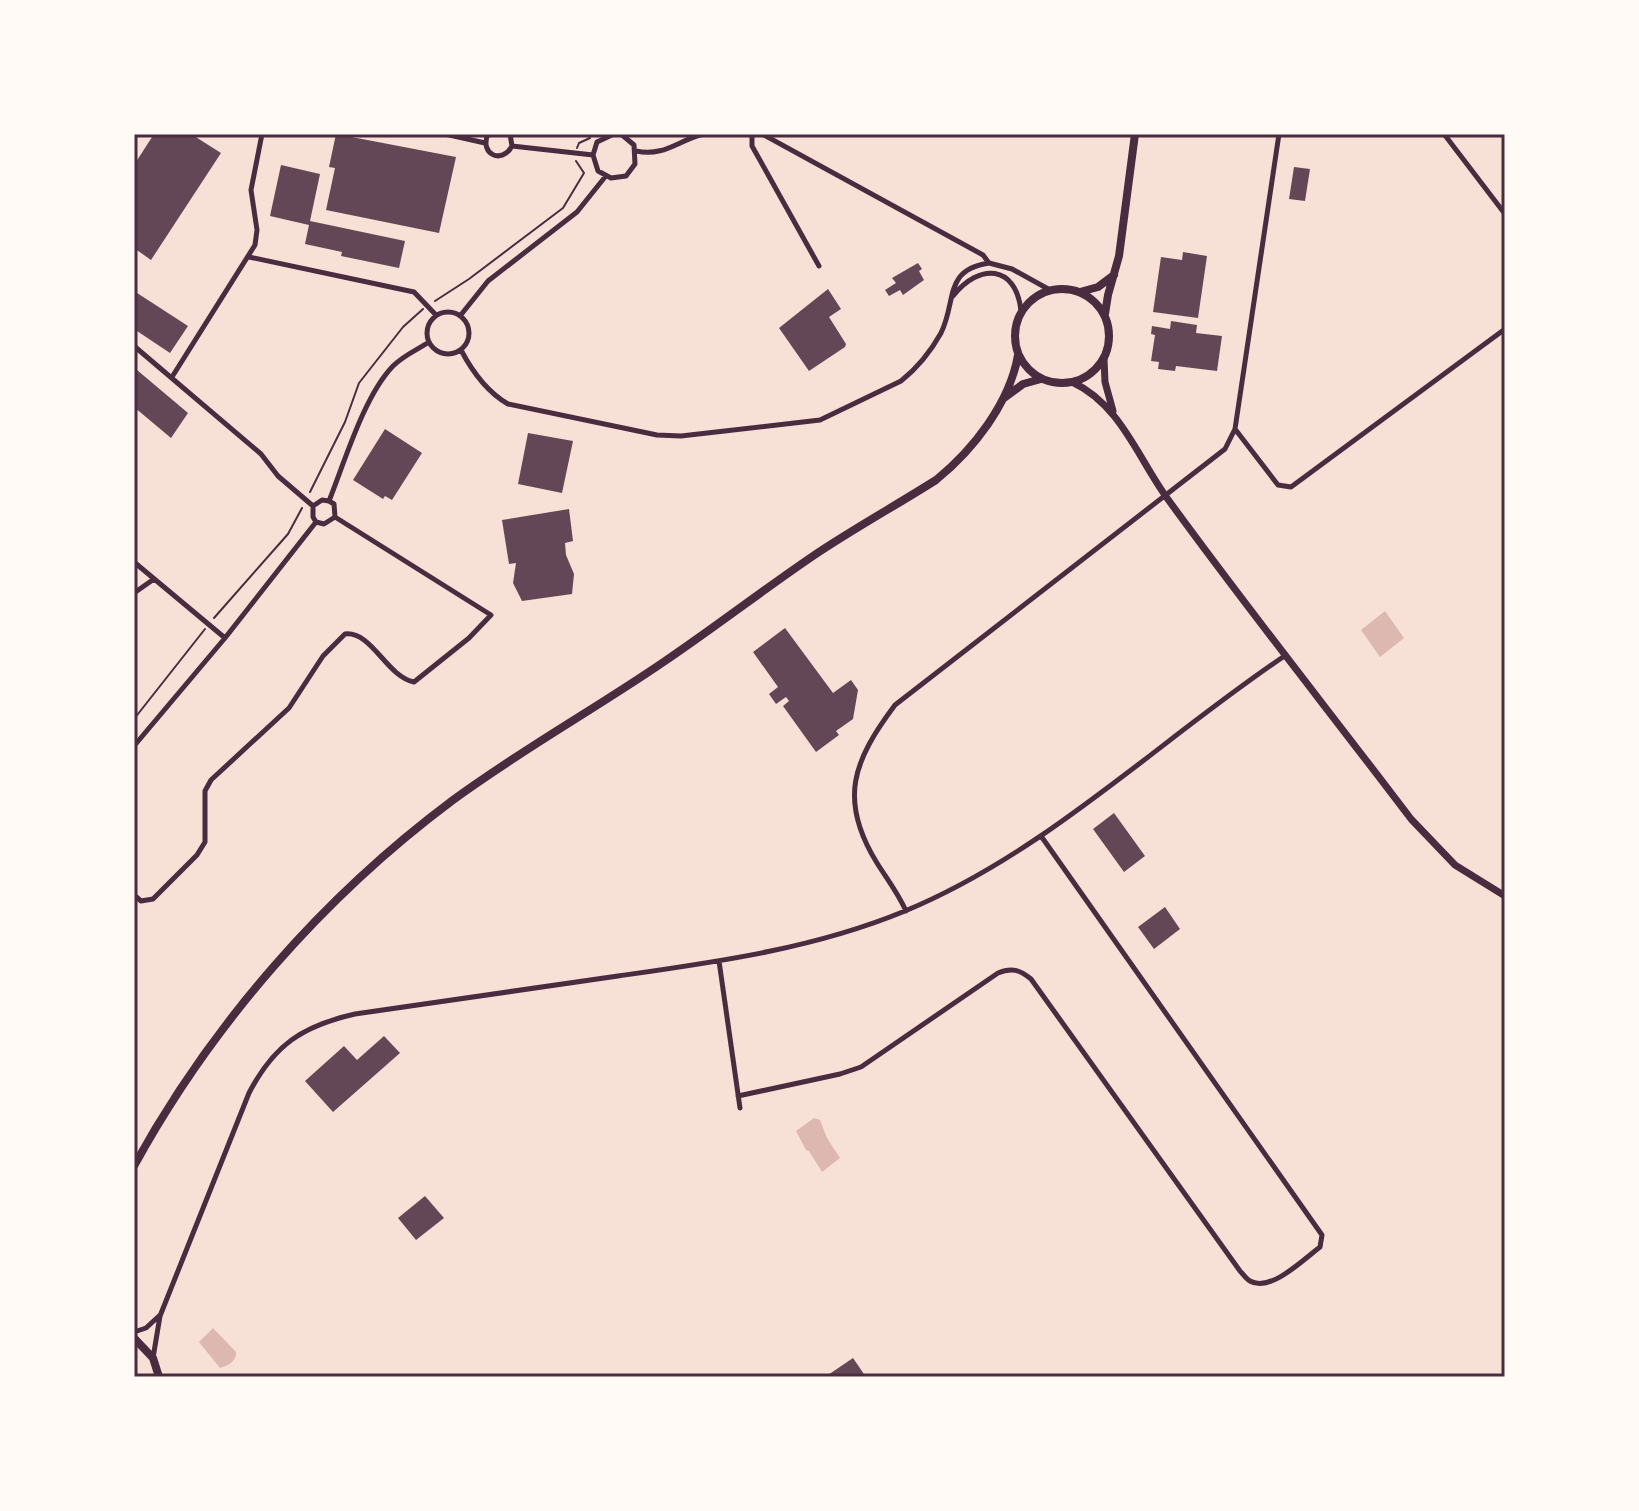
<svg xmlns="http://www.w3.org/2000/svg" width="1639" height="1511" viewBox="0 0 1639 1511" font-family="Commissioner,sans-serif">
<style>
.water{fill:#dcb8b0}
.building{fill:#644757}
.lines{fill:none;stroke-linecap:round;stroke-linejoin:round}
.path{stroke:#4a2c40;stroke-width:2}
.minor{stroke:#4a2c40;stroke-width:5}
.tertiary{stroke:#4a2c40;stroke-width:7}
.primary{stroke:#4a2c40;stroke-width:8}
.neatline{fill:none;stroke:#4a2c40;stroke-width:3}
</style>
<rect width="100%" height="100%" fill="#f7e1d7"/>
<path class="water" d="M 1385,611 L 1404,638 L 1380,657 L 1361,630 Z
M 814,1118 L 820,1120 L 827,1138 L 840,1158 L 822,1172 L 809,1151 L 806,1150 L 796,1131 Z
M 213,1328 L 236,1352 C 237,1361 228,1366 220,1368 L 199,1342 Z"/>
<path class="building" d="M 154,134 L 191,134 L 221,153 L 151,260 L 134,248 L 134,165 Z
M 336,134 L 456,157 L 439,233 L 326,210 L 335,168 L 329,167 Z
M 281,165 L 320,174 L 310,221 L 405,241 L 399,268 L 341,256 L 342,252 L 305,244 L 309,225 L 270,216 Z
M 1294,167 L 1310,169 L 1305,201 L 1289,199 Z
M 1183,252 L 1207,256 L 1198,318 L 1153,312 L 1161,257 L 1182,260 Z
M 918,263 L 922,269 L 919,271 L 924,280 L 903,295 L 900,290 L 889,296 L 885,290 L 896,283 L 892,278 Z
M 828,289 L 841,309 L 829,317 L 846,344 L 845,347 L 809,371 L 779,328 Z
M 134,291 L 188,326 L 170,353 L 134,329 Z
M 1171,321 L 1197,325 L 1196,333 L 1222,336 L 1217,371 L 1176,366 L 1175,371 L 1158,369 L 1159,362 L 1151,361 L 1155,335 L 1151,334 L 1152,326 L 1170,329 Z
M 137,370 L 188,413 L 171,438 L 134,407 L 134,374 Z
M 385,429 L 422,453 L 392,500 L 385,496 L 383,499 L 353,480 Z
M 528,433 L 573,441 L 562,493 L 518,484 Z
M 569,509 L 573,541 L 565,543 L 566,555 L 574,574 L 572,594 L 522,601 L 513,583 L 516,563 L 509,564 L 502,520 Z
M 785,628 L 833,693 L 851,680 L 858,690 L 853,719 L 836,731 L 839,735 L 816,752 L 783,706 L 789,701 L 786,697 L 776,704 L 769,694 L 778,687 L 753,652 Z
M 1114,813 L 1145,856 L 1124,872 L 1093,829 Z
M 1165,907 L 1180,929 L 1154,949 L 1138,927 Z
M 384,1036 L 400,1053 L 333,1112 L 305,1081 L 344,1046 L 357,1060 Z
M 425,1196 L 444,1218 L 416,1240 L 398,1218 Z
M 853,1358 L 866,1377 L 825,1377 Z"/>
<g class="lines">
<path class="path" d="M 577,148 L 579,143 L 590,138
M 435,301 L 469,279 L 563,208 L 584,173 L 576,161
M 310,492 L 345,422 L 359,383 L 403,327 L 423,309
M 214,618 L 288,534 L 302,508
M 134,719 L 205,629"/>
<path class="minor" d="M 445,134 L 485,143
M 488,134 C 479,154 502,165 512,146 L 510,134
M 614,134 L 597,142 L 593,155 L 598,171 L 611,178 L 626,176 L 635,164 L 634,145 L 621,134
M 752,134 L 752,146 L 819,266
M 762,134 L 983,255 L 989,263 L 1012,269 L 1050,290
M 1444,134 L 1505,214
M 512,146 L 593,155
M 636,151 C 665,157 678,140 704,134
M 249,257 L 414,292 L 436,315
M 953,296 C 979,263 1016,264 1021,311
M427 333a21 21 0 1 1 42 0a21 21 0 1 1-42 0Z
M 460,316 L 488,281 L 577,212 L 605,177
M 134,346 L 261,454 L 278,476 L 313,506
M 461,350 C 472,371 487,392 508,404 L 657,435 L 681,436 L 820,420 L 901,381 C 916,369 931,351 941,333 C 957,301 943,270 989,263
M 172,377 L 255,245 L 257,230 L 251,190 L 262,134
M 1235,429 L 1278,485 L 1291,487 L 1505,329
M 329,501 C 345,461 364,396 393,366 C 404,355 417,350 429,342
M 316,522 L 324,524 L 335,517 L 334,504 L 329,501
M 316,522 L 313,517 L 313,506 L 322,500 L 329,501
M 134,562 L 225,638
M 134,593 L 154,579
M 134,746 L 225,638 L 316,522
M 134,895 L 141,901 L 153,899 L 197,855 L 205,842 L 205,791 L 211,780 L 289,708 L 323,656 L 345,634 C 372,631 386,676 414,682 L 469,638 L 491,615 L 335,517
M 906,911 C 898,893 887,879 877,863 C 838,800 853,761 895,705 L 1225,449 L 1235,429 L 1279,134
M 719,961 L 740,1108
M 738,1096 L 840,1074 L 861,1067 L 998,973 C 1012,967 1020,970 1031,979 L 1240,1271 C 1244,1275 1246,1279 1250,1281 C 1270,1293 1304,1259 1320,1247 L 1322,1235 L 1041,836
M 134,1332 L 146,1328 L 159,1316
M 153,1358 L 160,1316 L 249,1093 C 274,1045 302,1026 355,1014 C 442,1001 530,989 618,976 C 716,962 813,949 905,911 C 1047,852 1159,740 1286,655"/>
<path class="tertiary" d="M 1104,359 L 1105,382 L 1113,411
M 1072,382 C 1120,404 1138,458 1167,498 C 1246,607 1330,712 1411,819 L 1455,865 L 1505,896"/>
<path class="primary" d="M1015 336a47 47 0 1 1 94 0a47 47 0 1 1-94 0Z
M 1080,292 L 1098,287 L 1114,275
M 1105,314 L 1108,295 L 1119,256 L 1135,134
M 1004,398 L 1023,384 L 1041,379
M 134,1166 C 212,1024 323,897 453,800 C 521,750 595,709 665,661 C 715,627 763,590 813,556 C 853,529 895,506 936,480 C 973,450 1010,403 1018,355
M 134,1338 L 153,1358 L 159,1377"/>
</g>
<rect width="1639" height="1511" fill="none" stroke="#fffaf5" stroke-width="272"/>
<rect x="136" y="136" width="1367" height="1239" class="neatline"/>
</svg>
